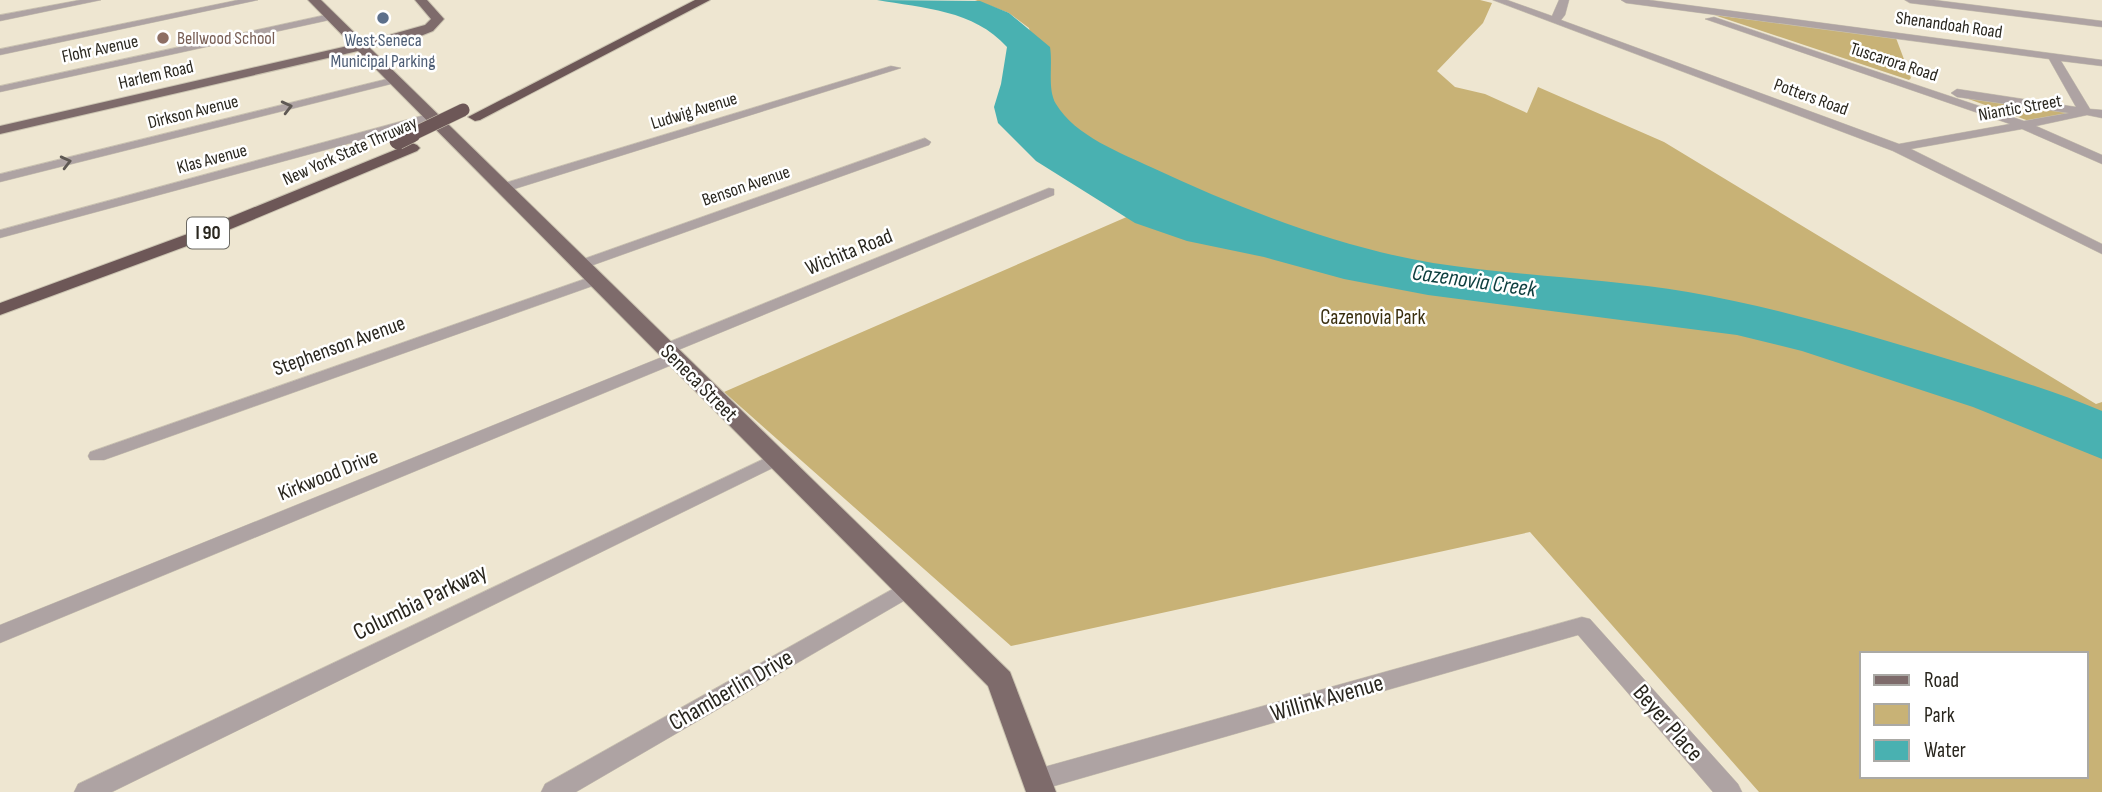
<svg xmlns="http://www.w3.org/2000/svg" width="2102" height="792" viewBox="0 0 2102 792" font-family="'Sofia Sans Condensed',sans-serif">
<style>
.green{fill:#c8b276;fill-rule:evenodd}
.water{fill:#49b1b1}
.lines{fill:none;stroke-linecap:round;stroke-linejoin:round}
.minor-casing{stroke:#cbc4b1;stroke-width:1}
.major-casing{stroke:#cbc4b1;stroke-width:2}
.highway-casing{stroke:#cbc4b1;stroke-width:2}
.minor{fill:#aea3a3;fill-rule:evenodd}
.major{fill:#7e6b6b;fill-rule:evenodd}
.highway{fill:#6d5757;fill-rule:evenodd}
.highway-bridge-far1-casing{stroke:#cbc4b1;stroke-width:14;stroke-linecap:butt}
.highway-bridge-casing{stroke:#cbc4b1;stroke-width:18;stroke-linecap:butt}
.highway-bridge-far1{stroke:#6d5757;stroke-width:13}
.highway-bridge{stroke:#6d5757;stroke-width:17}
.oneway{stroke:#5f5954}
.service-dot{fill:#5c6f8a;stroke:#fff;stroke-width:2.5}
.education-dot{fill:#8d6e63;stroke:#fff;stroke-width:2.5}
.labels{text-anchor:middle;dominant-baseline:central;stroke-width:5;stroke-linejoin:round;paint-order:stroke}
.far-street-label{font-size:18px;fill:#2a271f;stroke:#fff}
.far-education-label{font-size:18px;fill:#785e54;stroke:#fff;text-anchor:start}
.far-service-label{font-size:18px;fill:#4e5e75;stroke:#fff}
.shield{fill:#fff;stroke:#6a6862;stroke-width:2}
.shield-label{font-size:19px;font-weight:bold;fill:#2a271f}
.street-label{font-size:21px;fill:#2a271f;stroke:#fff}
.park-label{font-size:21px;fill:#3a2f0f;stroke:#fff}
.water-label{font-size:23px;font-style:italic;fill:#0e3f3f;stroke:#fff}
.near-street-label{font-size:24px;fill:#2a271f;stroke:#fff}
</style>
<rect width="100%" height="100%" fill="#eee6d1"/>
<path class="green" d="M 975,0 L 1480,0 L 1492,3 L 1483,23 L 1437,71 L 1455,87 L 1485,94 L 1527,113 L 1538,87 L 1664,142 L 2096,404 L 2102,402 L 2102,792 L 1759,792 L 1530,532 L 1011,646 L 724,392 L 1145,209 L 1045,102 L 1029,28 L 1009,13 ZM 1862,654 L 2086,654 L 2086,776 L 1862,776 Z
M 1714,15 L 1896,38 L 1911,78 L 1909,80 Z
M 1963,97 L 2072,113 L 2029,121 Z"/>
<path class="water" d="M 877,0 L 980,1 L 1009,13 L 1050,47 C 1053,65 1047,89 1056,104 C 1075,136 1121,153 1153,168 C 1241,209 1337,247 1433,263 C 1518,276 1604,278 1688,292 C 1770,306 1851,330 1931,354 C 1988,371 2047,388 2102,411 L 2102,459 L 1973,407 L 1802,351 L 1737,335 L 1428,295 L 1344,279 L 1264,257 L 1187,241 L 1135,223 L 1036,161 L 998,123 L 994,107 L 1001,84 L 1007,47 C 974,10 923,8 877,0 Z"/>
<g class="lines">
<defs>
<path id="minor" d="M 80,0 L 101,0 L 0,21 L 0,15 Z
M 238,0 L 258,0 L 0,55 L 0,49 Z
M 1493,0 L 1507,0 L 1552,16 L 1559,0 L 1569,0 L 1565,15 L 1561,20 L 1899,144 L 2010,124 L 1705,19 L 1714,17 L 2024,121 L 2069,113 L 1957,97 L 1951,93 L 1957,89 L 2076,107 L 2049,59 L 1626,3 L 1621,0 L 1649,0 L 2102,60 L 2102,66 L 2061,61 L 2090,109 L 2102,110 L 2102,118 L 2087,115 L 2036,126 L 2102,155 L 2102,164 L 2022,129 L 1911,149 L 2102,244 L 2102,254 L 1893,151 Z
M 1905,0 L 1934,0 L 2102,21 L 2102,27 L 1910,3 Z
M 330,14 L 335,17 L 334,19 L 0,92 L 0,86 Z
M 891,66 L 901,68 L 508,191 L 498,191 L 496,188 L 498,185 Z
M 395,77 L 399,78 L 399,82 L 0,182 L 0,174 Z
M 432,113 L 436,114 L 436,120 L 0,238 L 0,230 Z
M 925,138 L 931,142 L 929,145 L 585,268 L 575,268 L 573,265 L 575,262 Z
M 1049,188 L 1054,189 L 1054,195 L 671,353 L 679,354 L 681,358 L 679,362 L 0,643 L 0,625 L 667,355 L 659,354 L 657,350 L 659,346 Z
M 596,275 L 601,277 L 604,280 L 601,283 L 104,460 L 90,460 L 88,456 L 90,452 Z
M 776,453 L 783,455 L 785,459 L 783,463 L 112,792 L 74,792 L 78,784 Z
M 907,581 L 914,583 L 918,589 L 914,595 L 576,792 L 541,792 L 545,784 Z
M 1582,617 L 1590,619 L 1738,784 L 1742,792 L 1713,792 L 1578,635 L 1037,791 L 1028,788 L 1025,780 L 1028,772 L 1037,769 Z"/>
<path id="major" d="M 308,0 L 321,0 L 364,42 L 425,25 L 431,19 L 415,0 L 427,0 L 444,19 L 433,31 L 418,37 L 370,48 L 1010,672 L 1056,792 L 1026,792 L 988,686 L 358,51 L 0,134 L 0,126 L 352,45 Z"/>
<path id="highway" d="M 695,0 L 710,0 L 480,120 L 475,121 L 468,117 Z
M 412,143 L 417,145 L 420,148 L 417,151 L 214,236 L 0,315 L 0,303 L 201,229 Z"/>
</defs>
<use href="#minor" class="minor-casing"/>
<use href="#major" class="major-casing"/>
<use href="#highway" class="highway-casing"/>
<use href="#minor" class="minor"/>
<use href="#major" class="major"/>
<use href="#highway" class="highway"/>
<defs>
<path id="highway-bridge-far1" d="M 409,136 L 463,110"/>
<path id="highway-bridge" d="M 398,141 L 412,134"/>
</defs>
<use href="#highway-bridge-far1" class="highway-bridge-far1-casing"/>
<use href="#highway-bridge" class="highway-bridge-casing"/>
<use href="#highway-bridge-far1" class="highway-bridge-far1"/>
<use href="#highway-bridge" class="highway-bridge"/>
</g>
<defs><path id="oneway-chevron" d="M-2-3.5L2.5 0L-2 3.5" fill="none" stroke-width="1.6" stroke-linecap="round" stroke-linejoin="round" transform="scale(1.75)"/></defs>
<g class="oneway">
<use href="#oneway-chevron" transform="translate(287 107) rotate(-14)"/>
<use href="#oneway-chevron" transform="translate(66 162) rotate(-14)"/>
</g>
<circle class="service-dot" cx="383" cy="18" r="7"/>
<circle class="education-dot" cx="163" cy="38" r="7"/>
<g class="labels">
<g class="far-street-label">
<text transform="translate(1949 25) rotate(8)">Shenandoah Road</text>
<text transform="translate(100 49) rotate(-12)">Flohr Avenue</text>
<text transform="translate(1894 62) rotate(18)">Tuscarora Road</text>
<text transform="translate(156 75) rotate(-13)">Harlem Road</text>
<text transform="translate(1811 97) rotate(20)">Potters Road</text>
<text transform="translate(2020 108) rotate(-10)">Niantic Street</text>
<text transform="translate(694 111) rotate(-17)">Ludwig Avenue</text>
<text transform="translate(193 112) rotate(-14)">Dirkson Avenue</text>
<text transform="translate(350 151) rotate(-24)">New York State Thruway</text>
<text transform="translate(212 159) rotate(-15)">Klas Avenue</text>
<text transform="translate(746 186) rotate(-19)">Benson Avenue</text>
</g>
<g class="far-education-label">
<text x="177" y="38">Bellwood School</text>
</g>
<g class="far-service-label">
<text x="383" y="40">West Seneca<tspan x="383" dy="21">Municipal Parking</tspan></text>
</g>
<rect class="shield" x="187" y="217.5" width="42" height="31" rx="5"/>
<g class="shield-label">
<text x="208" y="233">I 90</text>
</g>
<g class="street-label">
<text transform="translate(849 252) rotate(-22)">Wichita Road</text>
<text transform="translate(339 346) rotate(-20)">Stephenson Avenue</text>
<text transform="translate(699 383) rotate(45)">Seneca Street</text>
<text transform="translate(328 475) rotate(-22)">Kirkwood Drive</text>
</g>
<g class="park-label">
<text x="1373" y="317">Cazenovia Park</text>
</g>
<g class="water-label">
<text transform="translate(1474 281) rotate(8)">Cazenovia Creek</text>
</g>
<g class="near-street-label">
<text transform="translate(420 602) rotate(-26)">Columbia Parkway</text>
<text transform="translate(731 690) rotate(-30)">Chamberlin Drive</text>
<text transform="translate(1327 698) rotate(-16)">Willink Avenue</text>
<text transform="translate(1668 723) rotate(49)">Beyer Place</text>
</g>
</g>
<rect x="1860" y="652" width="228" height="126" fill="#ffffff" stroke="#aaa9a5" stroke-width="2"/>
<rect x="1874" y="675" width="35" height="10" fill="#7e6b6b" stroke="#aaa9a5" stroke-width="2"/>
<text x="1924" y="687" font-size="21" fill="#2a271f">Road</text>
<rect x="1874" y="704" width="35" height="21" fill="#c8b276" stroke="#aaa9a5" stroke-width="2"/>
<text x="1924" y="722" font-size="21" fill="#2a271f">Park</text>
<rect x="1874" y="740" width="35" height="21" fill="#49b1b1" stroke="#aaa9a5" stroke-width="2"/>
<text x="1924" y="757" font-size="21" fill="#2a271f">Water</text>
</svg>
